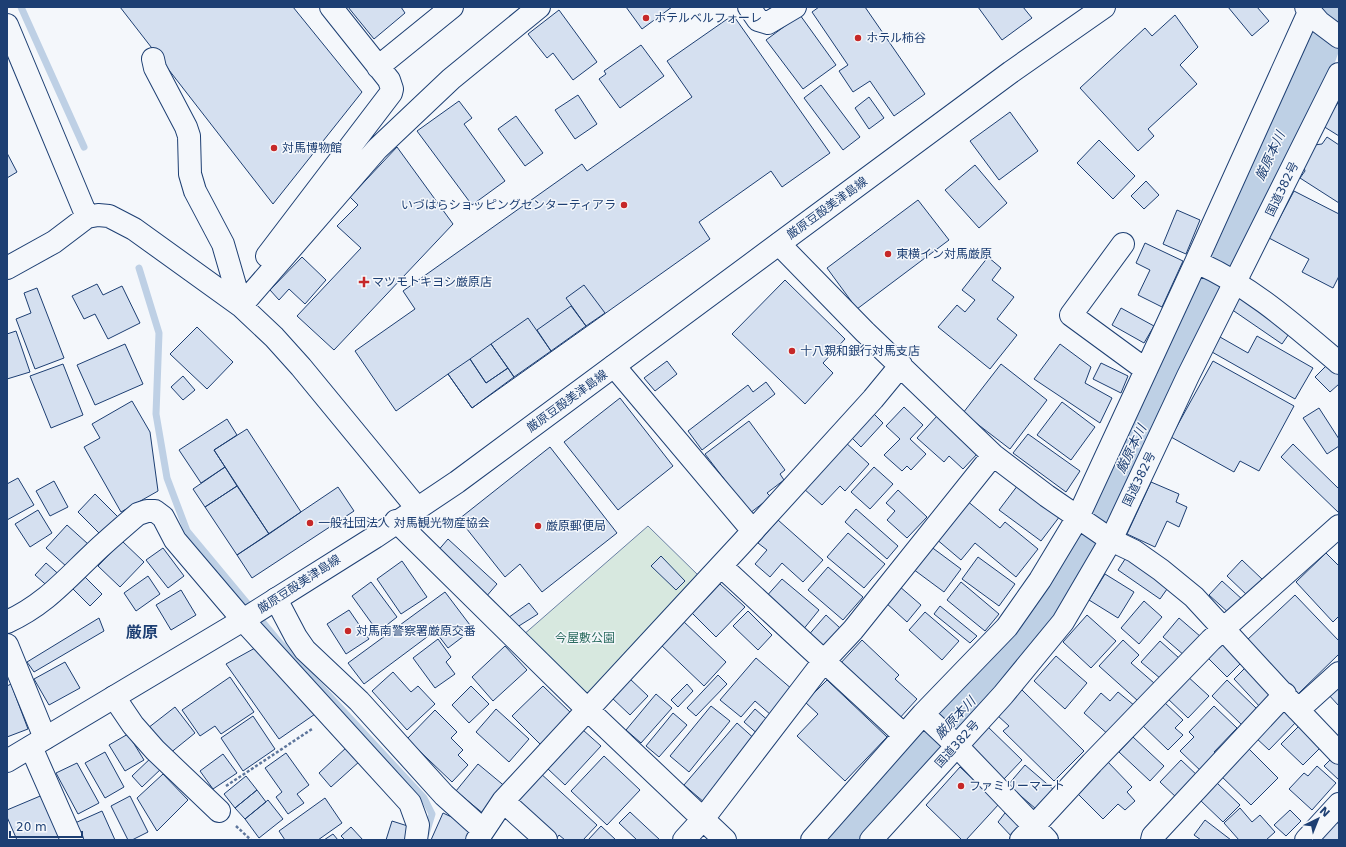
<svg xmlns="http://www.w3.org/2000/svg" width="1346" height="847" viewBox="0 0 1346 847" font-family="'DejaVu Sans','Noto Sans JP',sans-serif">
<style>
.green{fill:#d7e8df;stroke:#687fa3}
.lines{fill:none;stroke-linecap:round;stroke-linejoin:round}
.stream{stroke:#bed0e5;stroke-width:7}
.river{stroke:#bed0e5;stroke-width:43}
.building{fill:#d5e0f0;stroke:#1d3f73}
.minor-casing{stroke:#1d3f73;stroke-width:24}
.major-casing{stroke:#1d3f73;stroke-width:24}
.highway-casing{stroke:#1d3f73;stroke-width:24}
.path{stroke:#5e769c;stroke-width:2.5;stroke-dasharray:3 2;stroke-linecap:butt}
.minor{stroke:#f4f7fb;stroke-width:22}
.major{stroke:#f4f7fb;stroke-width:22}
.highway{stroke:#f4f7fb;stroke-width:22}
.poi-dot{fill:#c62828;stroke:#f4f7fb;stroke-width:1.5}
.labels{text-anchor:middle;dominant-baseline:central;stroke-width:3;stroke-linejoin:round;paint-order:stroke}
.poi-label{font-size:12px;fill:#1d3f73;stroke:#f4f7fb;text-anchor:start}
.street-label{font-size:12px;fill:#1d3f73;stroke:#f4f7fb}
.park-label{font-size:12px;fill:#2c6c60;stroke:#f4f7fb}
.water-label{font-size:13px;font-style:italic;fill:#1d3f73;stroke:#f4f7fb}
.district-label{font-size:16px;font-weight:bold;fill:#1d3f73;stroke:#f4f7fb}
</style>
<rect width="100%" height="100%" fill="#f4f7fb"/>
<path class="green" d="M 648,526 L 700,577 L 587,698 L 522,636 Z"/>
<g class="lines">
<path class="stream" d="M 21,7 L 84,147
M 139,268 L 159,333 L 156,414 L 167,478 L 187,531 L 280,643 L 424,798 L 432,814 L 426,834"/>
<path class="river" d="M 847,840 L 887,792 L 1015,654 L 1052,603 L 1087,541 L 1168,373 L 1277,137 L 1304,85 L 1323,32 L 1336,7"/>
</g>
<path class="building" d="M 120,7 L 293,7 L 362,92 L 273,204 Z
M 348,7 L 401,7 L 405,13 L 374,39 Z
M 626,7 L 672,7 L 642,29 Z
M 819,7 L 865,7 L 925,94 L 894,116 L 870,81 L 853,92 L 839,71 L 848,65 L 812,12 Z
M 978,7 L 1023,7 L 1032,18 L 1002,40 Z
M 1228,7 L 1257,7 L 1269,21 L 1252,36 Z
M 559,10 L 597,62 L 573,80 L 553,53 L 547,58 L 528,34 Z
M 733,15 L 830,153 L 782,187 L 771,171 L 699,222 L 710,239 L 472,408 L 448,374 L 396,411 L 355,351 L 415,309 L 403,291 L 582,164 L 587,171 L 692,97 L 667,61 Z
M 800,15 L 836,65 L 803,89 L 766,40 Z
M 1175,15 L 1198,47 L 1180,65 L 1197,84 L 1148,129 L 1154,136 L 1138,151 L 1080,88 L 1145,28 L 1152,36 Z
M 641,45 L 664,76 L 620,108 L 599,79 L 606,74 L 604,71 Z
M 821,85 L 860,137 L 843,150 L 804,98 Z
M 578,95 L 597,124 L 575,139 L 555,110 Z
M 869,97 L 884,118 L 869,129 L 855,108 Z
M 459,101 L 472,118 L 464,124 L 505,181 L 472,205 L 417,131 Z
M 1339,101 L 1339,136 L 1323,126 Z
M 1010,112 L 1038,151 L 999,180 L 970,141 Z
M 516,116 L 543,153 L 525,166 L 498,129 Z
M 1327,137 L 1339,145 L 1339,203 L 1300,178 L 1305,171 L 1303,164 L 1314,145 L 1322,144 Z
M 1099,140 L 1135,176 L 1113,199 L 1077,163 Z
M 397,147 L 453,224 L 334,350 L 297,316 L 361,248 L 337,226 L 358,205 L 350,197 Z
M 7,153 L 17,172 L 7,178 Z
M 975,165 L 1007,203 L 979,228 L 945,190 Z
M 1146,181 L 1159,195 L 1144,209 L 1131,196 Z
M 1294,191 L 1339,214 L 1339,276 L 1333,288 L 1302,272 L 1309,259 L 1269,238 Z
M 918,200 L 949,240 L 857,309 L 827,268 Z
M 1177,210 L 1200,220 L 1186,254 L 1163,244 Z
M 1145,243 L 1183,261 L 1162,307 L 1138,295 L 1150,270 L 1136,263 Z
M 302,257 L 326,280 L 305,304 L 289,289 L 279,300 L 270,290 Z
M 988,257 L 1001,268 L 992,280 L 1014,297 L 997,319 L 1017,335 L 990,369 L 938,327 L 957,305 L 965,312 L 975,300 L 962,290 Z
M 785,280 L 845,339 L 823,363 L 833,373 L 805,404 L 732,334 Z
M 97,284 L 103,295 L 122,286 L 140,323 L 108,339 L 95,314 L 84,319 L 72,296 Z
M 584,285 L 605,313 L 586,326 L 566,298 Z
M 37,288 L 64,358 L 35,369 L 16,319 L 31,313 L 24,293 Z
M 1241,293 L 1293,328 L 1282,344 L 1231,309 Z
M 571,306 L 586,326 L 551,351 L 537,330 Z
M 1121,308 L 1154,326 L 1144,343 L 1112,325 Z
M 528,318 L 551,351 L 514,377 L 491,344 Z
M 197,327 L 233,362 L 207,389 L 170,354 Z
M 16,331 L 30,372 L 7,379 L 7,334 Z
M 1257,336 L 1313,368 L 1295,399 L 1212,352 L 1220,337 L 1248,353 Z
M 125,344 L 143,384 L 95,405 L 77,365 Z
M 491,344 L 508,368 L 486,383 L 470,359 Z
M 1060,344 L 1091,367 L 1085,383 L 1112,398 L 1100,423 L 1034,379 Z
M 470,359 L 486,383 L 508,368 L 514,377 L 472,408 L 448,374 Z
M 667,361 L 677,374 L 655,391 L 644,378 Z
M 1213,361 L 1294,406 L 1259,471 L 1240,461 L 1234,472 L 1171,437 Z
M 1330,362 L 1339,371 L 1339,384 L 1330,392 L 1315,377 Z
M 1101,363 L 1128,376 L 1121,393 L 1093,379 Z
M 63,364 L 83,415 L 51,428 L 30,376 Z
M 1001,364 L 1047,400 L 1010,449 L 963,413 Z
M 183,376 L 195,390 L 183,400 L 171,387 Z
M 766,382 L 775,394 L 702,450 L 688,431 L 748,385 L 753,392 Z
M 620,398 L 673,466 L 618,510 L 564,442 Z
M 132,401 L 150,432 L 158,491 L 121,512 L 84,447 L 100,438 L 92,424 Z
M 1062,402 L 1095,427 L 1071,460 L 1037,435 Z
M 904,407 L 923,425 L 910,439 L 926,454 L 911,470 L 907,466 L 902,471 L 884,455 L 900,439 L 886,426 Z
M 1319,408 L 1339,439 L 1339,446 L 1327,454 L 1303,418 Z
M 873,413 L 883,423 L 861,447 L 851,437 Z
M 937,416 L 978,453 L 963,469 L 949,456 L 944,462 L 917,438 Z
M 227,419 L 237,435 L 214,450 L 225,467 L 201,483 L 179,450 Z
M 749,421 L 785,470 L 780,474 L 784,480 L 767,493 L 771,497 L 750,513 L 705,454 Z
M 247,429 L 301,512 L 269,534 L 214,450 Z
M 1028,434 L 1080,471 L 1066,492 L 1013,453 Z
M 844,441 L 869,464 L 845,491 L 840,486 L 822,505 L 803,488 Z
M 1293,444 L 1339,489 L 1339,513 L 1281,457 Z
M 550,447 L 617,533 L 542,592 L 520,564 L 505,577 L 459,519 Z
M 225,467 L 237,486 L 205,507 L 193,489 Z
M 874,467 L 893,484 L 870,509 L 851,492 Z
M 18,478 L 34,505 L 7,520 L 7,484 Z
M 54,481 L 68,507 L 50,516 L 36,491 Z
M 1151,482 L 1179,494 L 1176,502 L 1187,507 L 1179,527 L 1167,521 L 1155,547 L 1127,534 Z
M 1018,485 L 1060,516 L 1041,541 L 999,510 Z
M 237,486 L 269,534 L 237,555 L 205,507 Z
M 338,487 L 354,511 L 252,578 L 237,555 Z
M 898,490 L 927,517 L 907,538 L 887,520 L 895,511 L 886,503 Z
M 95,494 L 120,519 L 103,537 L 78,512 Z
M 966,500 L 1000,528 L 1005,522 L 1038,549 L 1016,577 L 975,543 L 961,560 L 935,538 Z
M 856,509 L 898,546 L 887,559 L 845,522 Z
M 38,510 L 52,533 L 30,547 L 15,524 Z
M 778,520 L 823,560 L 803,582 L 782,563 L 770,577 L 755,564 L 767,550 L 758,543 Z
M 67,525 L 88,544 L 67,567 L 46,548 Z
M 848,533 L 885,564 L 864,588 L 827,557 Z
M 448,539 L 497,584 L 485,598 L 436,553 Z
M 122,541 L 144,562 L 120,587 L 98,566 Z
M 930,546 L 961,569 L 944,592 L 913,569 Z
M 163,548 L 184,576 L 168,588 L 146,560 Z
M 1129,553 L 1172,582 L 1160,599 L 1118,570 Z
M 1326,553 L 1339,566 L 1339,616 L 1333,622 L 1296,582 Z
M 661,556 L 685,581 L 676,590 L 651,566 Z
M 978,557 L 1015,584 L 999,606 L 962,579 Z
M 1242,560 L 1263,580 L 1248,596 L 1227,576 Z
M 402,561 L 427,597 L 401,614 L 377,579 Z
M 46,563 L 63,578 L 52,590 L 35,575 Z
M 828,567 L 863,597 L 843,620 L 808,590 Z
M 1105,574 L 1134,592 L 1118,618 L 1089,600 Z
M 148,576 L 160,594 L 136,611 L 124,593 Z
M 85,577 L 102,594 L 90,606 L 73,589 Z
M 782,579 L 819,610 L 802,631 L 764,599 Z
M 1222,581 L 1243,600 L 1230,614 L 1209,595 Z
M 371,582 L 397,617 L 378,632 L 352,596 Z
M 961,582 L 999,614 L 985,631 L 947,600 Z
M 720,584 L 745,607 L 716,637 L 692,613 Z
M 899,586 L 921,605 L 907,622 L 885,602 Z
M 181,590 L 196,615 L 171,630 L 156,605 Z
M 445,592 L 473,629 L 448,648 L 435,631 L 364,684 L 348,663 Z
M 1295,595 L 1339,641 L 1339,654 L 1298,694 L 1247,640 Z
M 1144,601 L 1162,617 L 1139,644 L 1121,628 Z
M 529,603 L 538,614 L 514,629 L 505,620 Z
M 940,606 L 977,636 L 970,643 L 934,614 Z
M 349,610 L 369,639 L 346,654 L 327,624 Z
M 748,611 L 772,635 L 758,650 L 733,626 Z
M 925,612 L 959,641 L 942,660 L 909,630 Z
M 826,615 L 840,628 L 821,651 L 806,638 Z
M 1087,615 L 1116,641 L 1091,668 L 1063,642 Z
M 99,618 L 104,631 L 34,672 L 27,662 Z
M 1179,618 L 1201,637 L 1185,656 L 1163,637 Z
M 682,620 L 726,662 L 704,686 L 660,644 Z
M 1222,638 L 1244,660 L 1227,677 L 1205,655 Z
M 438,639 L 451,657 L 446,662 L 455,674 L 435,688 L 413,658 Z
M 862,640 L 899,675 L 895,679 L 917,699 L 898,720 L 839,665 Z
M 1123,640 L 1139,655 L 1131,663 L 1154,683 L 1138,701 L 1099,666 Z
M 1160,641 L 1179,658 L 1161,679 L 1141,662 Z
M 505,646 L 527,670 L 493,701 L 472,677 Z
M 255,648 L 318,712 L 279,739 L 226,664 Z
M 1056,656 L 1087,683 L 1065,709 L 1034,681 Z
M 756,658 L 793,690 L 771,715 L 755,701 L 741,717 L 720,700 Z
M 65,662 L 80,688 L 49,705 L 34,679 Z
M 1249,664 L 1277,692 L 1261,708 L 1234,679 Z
M 393,672 L 411,692 L 418,686 L 435,704 L 407,730 L 372,691 Z
M 718,675 L 727,684 L 696,716 L 687,708 Z
M 1186,675 L 1209,696 L 1188,718 L 1166,697 Z
M 230,677 L 254,712 L 221,734 L 215,726 L 200,736 L 182,710 Z
M 629,678 L 648,696 L 630,715 L 611,697 Z
M 827,680 L 887,737 L 845,781 L 797,736 L 818,714 L 805,702 Z
M 1227,680 L 1257,709 L 1242,725 L 1212,696 Z
M 1339,682 L 1339,706 L 1327,693 Z
M 11,684 L 28,729 L 7,737 L 7,686 Z
M 687,684 L 693,691 L 678,707 L 671,700 Z
M 471,686 L 489,704 L 469,723 L 452,705 Z
M 543,686 L 572,714 L 541,745 L 512,716 Z
M 1022,690 L 1084,751 L 1054,781 L 1003,731 L 1009,726 L 997,715 Z
M 1118,692 L 1135,706 L 1110,736 L 1084,713 L 1101,693 L 1110,701 Z
M 656,694 L 672,708 L 641,743 L 626,730 Z
M 1163,701 L 1183,720 L 1175,728 L 1183,735 L 1168,750 L 1141,724 Z
M 711,706 L 730,721 L 689,772 L 670,756 Z
M 1214,706 L 1237,728 L 1214,752 L 1220,757 L 1203,773 L 1180,751 L 1194,737 L 1189,732 Z
M 175,707 L 195,733 L 169,754 L 148,728 Z
M 1283,708 L 1297,721 L 1269,750 L 1255,737 Z
M 496,709 L 529,739 L 509,762 L 476,732 Z
M 755,709 L 771,723 L 760,736 L 744,722 Z
M 435,710 L 457,732 L 451,738 L 463,750 L 458,755 L 468,765 L 452,782 L 407,739 Z
M 673,713 L 687,725 L 659,757 L 646,746 Z
M 253,716 L 275,749 L 243,771 L 221,738 Z
M 737,723 L 758,742 L 705,803 L 684,785 Z
M 986,725 L 1022,760 L 1004,779 L 968,744 Z
M 1299,726 L 1321,747 L 1303,765 L 1281,744 Z
M 583,730 L 601,746 L 565,785 L 548,769 Z
M 128,734 L 144,760 L 125,771 L 109,745 Z
M 1133,737 L 1164,766 L 1150,781 L 1119,752 Z
M 1246,746 L 1278,778 L 1251,805 L 1219,774 Z
M 347,747 L 360,761 L 331,787 L 319,773 Z
M 105,752 L 124,787 L 105,798 L 85,763 Z
M 286,753 L 309,785 L 297,794 L 304,803 L 288,814 L 276,797 L 282,792 L 265,768 Z
M 223,754 L 237,773 L 213,789 L 200,771 Z
M 153,756 L 163,767 L 142,787 L 132,776 Z
M 604,756 L 640,790 L 607,825 L 571,791 Z
M 1333,757 L 1339,762 L 1339,780 L 1324,766 Z
M 1106,760 L 1132,787 L 1127,792 L 1135,801 L 1125,810 L 1118,804 L 1103,819 L 1075,791 Z
M 1181,760 L 1199,777 L 1178,799 L 1160,782 Z
M 77,763 L 99,803 L 78,814 L 56,773 Z
M 478,764 L 507,788 L 485,815 L 456,791 Z
M 1025,765 L 1053,789 L 1036,809 L 1008,785 Z
M 1317,766 L 1336,783 L 1312,810 L 1289,789 L 1304,773 L 1308,776 Z
M 960,767 L 999,804 L 966,840 L 962,840 L 926,805 Z
M 539,772 L 597,825 L 583,840 L 565,840 L 559,835 L 556,839 L 514,800 Z
M 163,774 L 188,800 L 157,831 L 137,798 Z
M 246,776 L 257,790 L 235,808 L 224,794 Z
M 1217,783 L 1240,805 L 1223,822 L 1200,800 Z
M 257,790 L 266,802 L 245,819 L 235,808 Z
M 45,794 L 62,840 L 17,840 L 7,817 L 7,810 Z
M 130,796 L 148,832 L 132,840 L 128,840 L 111,806 Z
M 325,798 L 342,823 L 318,840 L 285,840 L 279,831 Z
M 268,800 L 283,819 L 259,838 L 245,819 Z
M 1240,808 L 1252,822 L 1260,815 L 1275,832 L 1266,840 L 1239,840 L 1224,823 Z
M 1290,810 L 1301,821 L 1286,836 L 1274,825 Z
M 102,811 L 115,840 L 83,840 L 75,823 Z
M 630,812 L 660,840 L 637,840 L 619,823 Z
M 443,813 L 473,827 L 467,840 L 431,840 Z
M 1005,813 L 1022,829 L 1013,838 L 998,822 Z
M 1205,820 L 1231,840 L 1201,840 L 1194,835 Z
M 392,821 L 414,828 L 411,840 L 386,840 Z
M 1336,822 L 1339,824 L 1339,840 L 1318,840 Z
M 601,826 L 616,840 L 588,840 Z
M 351,827 L 363,840 L 345,840 L 341,836 Z
M 333,834 L 338,840 L 324,840 Z"/>
<g class="lines">
<defs>
<path id="minor" d="M 749,7 L 758,20 L 768,23 L 795,7
M 7,25 L 87,217
M 153,59 L 155,68 L 186,127 L 189,136 L 190,174 L 195,191 L 223,244 L 241,306
M 378,67 L 452,7
M 779,244 L 865,332 L 993,455 L 1047,496 L 1111,540 L 1134,551 L 1161,570 L 1194,597 L 1298,710
M 1123,244 L 1071,315 L 1146,370
M 267,256 L 391,93 L 392,89 L 389,80 L 331,7
M 1196,262 C 1251,286 1294,325 1339,363
M 7,268 L 54,242 L 87,217 L 98,215 L 109,216 L 134,229 L 241,306 L 274,337 L 301,367 L 417,508
M 241,306 L 377,149 L 451,79 L 539,7
M 614,366 L 753,531
M 396,521 L 587,709 L 725,840
M 721,566 L 904,735
M 276,599 L 296,637 L 305,650 L 359,701 L 444,795 L 483,830
M 7,622 C 46,604 66,579 96,551 C 110,538 124,526 138,514 L 147,511 L 155,511 L 163,517 L 175,540 L 243,620 L 410,803 L 418,825 L 416,840
M 7,645 L 45,738
M 1339,673 L 1298,710 L 1339,753
M 114,697 L 133,725 L 155,750 L 219,811
M 923,714 L 956,745 L 1047,840
M 31,747 L 72,840
M 503,801 L 546,840
M 477,840 L 503,801 L 742,543 L 873,399 L 901,365
M 684,840 L 703,819 L 824,661 L 853,630 L 993,455
M 812,840 L 923,714 L 1007,627 L 1040,580 L 1078,517 L 1196,262 L 1309,12
M 1021,840 L 1092,763 L 1211,640 L 1339,526
M 1152,840 L 1153,836 L 1285,694
M 1306,840 L 1339,804"/>
<path id="major" d="M 7,761 L 243,620 L 375,537 L 457,482 L 1011,72 L 1104,7"/>
<path id="highway" d="M 1306,7 L 1319,22 L 1339,37
M 871,840 L 1003,695 L 1063,622 L 1111,540 L 1188,376 L 1339,74"/>
</defs>
<use href="#minor" class="minor-casing"/>
<use href="#major" class="major-casing"/>
<use href="#highway" class="highway-casing"/>
<path class="path" d="M 226,786 L 312,729
M 236,826 L 251,840"/>
<use href="#minor" class="minor"/>
<use href="#major" class="major"/>
<use href="#highway" class="highway"/>
</g>
<g class="poi-dot">
<circle cx="646" cy="18" r="4"/>
<circle cx="858" cy="38" r="4"/>
<circle cx="274" cy="148" r="4"/>
<circle cx="624" cy="205" r="4"/>
<circle cx="888" cy="254" r="4"/>
<path d="M362 276h4v4h4v4h-4v4h-4v-4h-4v-4h4z"/>
<circle cx="792" cy="351" r="4"/>
<circle cx="310" cy="523" r="4"/>
<circle cx="538" cy="526" r="4"/>
<circle cx="348" cy="631" r="4"/>
<circle cx="961" cy="786" r="4"/>
</g>
<g class="labels">
<g class="poi-label">
<text x="654" y="18">ホテルベルフォーレ</text>
<text x="866" y="38">ホテル柿谷</text>
<text x="282" y="148">対馬博物館</text>
<text x="616" y="205" text-anchor="end">いづはらショッピングセンターティアラ</text>
<text x="896" y="254">東横イン対馬厳原</text>
<text x="372" y="282">マツモトキヨシ厳原店</text>
<text x="800" y="351">十八親和銀行対馬支店</text>
<text x="318" y="523">一般社団法人 対馬観光物産協会</text>
<text x="546" y="526">厳原郵便局</text>
<text x="356" y="631">対馬南警察署厳原交番</text>
<text x="969" y="786">ファミリーマート</text>
</g>
<g class="street-label">
<text transform="translate(1282 189) rotate(-64)">国道382号</text>
<text transform="translate(827 208) rotate(-36)">厳原豆酘美津島線</text>
<text transform="translate(567 401) rotate(-36)">厳原豆酘美津島線</text>
<text transform="translate(1139 479) rotate(-64)">国道382号</text>
<text transform="translate(299 584) rotate(-33)">厳原豆酘美津島線</text>
<text transform="translate(957 744) rotate(-48)">国道382号</text>
</g>
<g class="park-label">
<text x="585" y="638">今屋敷公園</text>
</g>
<g class="water-label">
<text transform="translate(1270 156) rotate(-65)">厳原本川</text>
<text transform="translate(1131 449) rotate(-64)">厳原本川</text>
<text transform="translate(955 718) rotate(-47)">厳原本川</text>
</g>
<g class="district-label">
<text x="142" y="632">厳原</text>
</g>
</g>
<rect width="1346" height="847" fill="none" stroke="#1d3f73" stroke-width="16"/>
<g transform="translate(1318 819) rotate(43)" stroke="#f4f7fb" stroke-width="3" paint-order="stroke">
<path d="M0-3L7 15L0 10L-7 15Z" fill="#1d3f73"/>
<text y="-6" font-size="11" font-weight="bold" text-anchor="middle" fill="#1d3f73">N</text>
</g>
<path d="M10 831v6h72v-6" fill="none" stroke="#1d3f73" stroke-width="2"/>
<text x="16" y="831" font-size="12" fill="#1d3f73" stroke="#f4f7fb" stroke-width="3" paint-order="stroke">20 m</text>
</svg>
